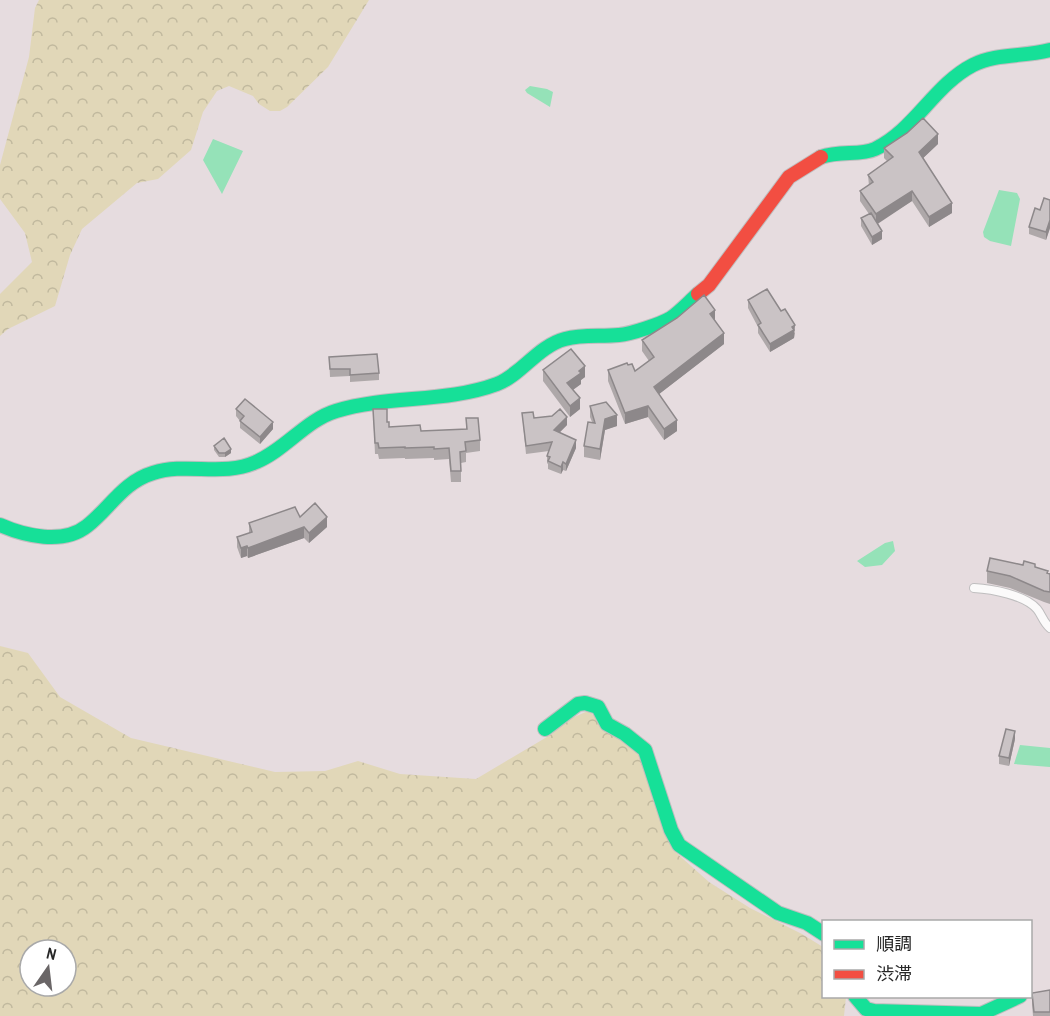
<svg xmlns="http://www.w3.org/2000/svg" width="1050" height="1016" viewBox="0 0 1050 1016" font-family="'Archivo Narrow','Noto Sans JP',sans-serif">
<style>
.forest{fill:url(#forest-crowns);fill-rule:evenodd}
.water{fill:#95e2b8}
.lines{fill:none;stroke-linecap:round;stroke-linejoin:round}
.lane-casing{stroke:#bfbebf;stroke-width:10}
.fast-casing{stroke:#bfbebf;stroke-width:16}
.jam-casing{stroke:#bfbebf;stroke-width:16}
.lane{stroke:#fbfafa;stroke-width:8}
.fast{stroke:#16e098;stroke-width:14}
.jam{stroke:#f24e42;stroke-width:14}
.wall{fill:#aea8a9}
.shaded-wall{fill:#8d888a}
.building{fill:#cac3c5;stroke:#8d888a;stroke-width:1.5}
</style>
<defs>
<pattern id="forest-crowns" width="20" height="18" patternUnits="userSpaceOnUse" patternTransform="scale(1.5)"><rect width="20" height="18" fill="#e1d7b8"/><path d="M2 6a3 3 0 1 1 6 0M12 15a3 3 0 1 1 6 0" fill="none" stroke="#c1b99e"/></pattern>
</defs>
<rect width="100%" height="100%" fill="#e6dcdf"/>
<path class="forest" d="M 39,0 L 369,0 L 328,67 L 287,107 L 280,111 L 270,111 L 259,104 L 253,96 L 229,86 L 217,91 L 203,112 L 191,150 L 158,179 L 137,183 L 82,229 L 70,255 L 55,306 L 8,329 L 0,336 L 0,294 L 32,262 L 25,233 L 0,199 L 0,165 L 29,57 L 35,8 Z
M 0,646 L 28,653 L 60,697 L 131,738 L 275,772 L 325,771 L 358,761 L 400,774 L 476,779 L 552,734 L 565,721 L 588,711 L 642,753 L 672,849 L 709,882 L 750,908 L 802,934 L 823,947 L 824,996 L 846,997 L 844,1016 L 0,1016 ZM 30,950 L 66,950 L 66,986 L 30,986 Z"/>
<path class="water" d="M 530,86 L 547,89 L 553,92 L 550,107 L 527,93 L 525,90 Z
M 213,139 L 243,151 L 222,194 L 203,160 Z
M 999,190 L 1017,193 L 1020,199 L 1011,246 L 990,241 L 984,237 L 983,232 Z
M 893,541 L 895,551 L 882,565 L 865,567 L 857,561 L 885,543 Z
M 1020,745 L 1050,748 L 1050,767 L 1014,764 Z"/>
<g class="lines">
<defs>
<path id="lane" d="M 974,588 C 992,589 1025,595 1037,609 C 1042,615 1043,622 1050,628"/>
<path id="fast" d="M 821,157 C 840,150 860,156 875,149 C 915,130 934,85 973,65 C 996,53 1025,57 1050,50
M 0,525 C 25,536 63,545 87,526 C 110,508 123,482 153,473 C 187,462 223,477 256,462 C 285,450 306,420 336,411 C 389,395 446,403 497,384 C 521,375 538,346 565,339 C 583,334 601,337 619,335 C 631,334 661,324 671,318 C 681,311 689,302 698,294
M 545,729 L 578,704 L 585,703 L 598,707 L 607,724 L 625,734 L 645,750 L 671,830 L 679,845 L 778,913 L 807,923 L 824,934
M 855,996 L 866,1009 L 874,1011 L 981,1014 L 1020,996"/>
<path id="jam" d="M 698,294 L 709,285 L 789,177 L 821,157"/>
</defs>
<use href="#lane" class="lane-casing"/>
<use href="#fast" class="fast-casing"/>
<use href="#jam" class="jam-casing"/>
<use href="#lane" class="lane"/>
<use href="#fast" class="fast"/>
<use href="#jam" class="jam"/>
</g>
<path class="wall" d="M 938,144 L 923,158 L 952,213 L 929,227 L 912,201 L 877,223 L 882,239 L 872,245 L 861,226 L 861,218 L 869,214 L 860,201 L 860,191 L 869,186 L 868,175 L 887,161 L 884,158 L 884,148 Z
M 1050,200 L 1050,228 L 1046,240 L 1029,234 L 1029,227 L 1040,210 Z
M 748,300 L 795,333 L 794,338 L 770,352 L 758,333 L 758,327 L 748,308 Z
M 715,320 L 724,344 L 659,394 L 677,431 L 664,440 L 648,417 L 625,424 L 608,381 L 608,370 L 628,365 L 635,371 L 649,361 L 642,351 L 642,340 Z
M 329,357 L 379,373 L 379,380 L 350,382 L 350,376 L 330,377 Z
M 543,370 L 585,377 L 581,380 L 581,384 L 573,390 L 580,409 L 570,417 L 543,381 Z
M 590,406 L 617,426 L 605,430 L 600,460 L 584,457 L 584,446 L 592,422 L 590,417 Z
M 236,409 L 273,429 L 260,444 L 240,428 L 240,421 L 236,416 Z
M 373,409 L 387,422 L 389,427 L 421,431 L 466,429 L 466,418 L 480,440 L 480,451 L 466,453 L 466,462 L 461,463 L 461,482 L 451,482 L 449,459 L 434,460 L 434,458 L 405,459 L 405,458 L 379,459 L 378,454 L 375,454 Z
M 522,413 L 534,418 L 567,425 L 559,433 L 576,448 L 566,471 L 563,470 L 561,474 L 548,469 L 548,464 L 547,463 L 547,456 L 549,451 L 526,454 Z
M 214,446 L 231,453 L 225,457 L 219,457 L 214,450 Z
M 300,517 L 327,527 L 309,543 L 304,538 L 248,558 L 247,556 L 241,558 L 237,547 L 237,537 L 249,533 L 249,523 Z
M 1023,565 L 1035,568 L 1050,574 L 1050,604 L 1044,602 L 1010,588 L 987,583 L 987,571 Z
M 1015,739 L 1009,766 L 999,764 L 999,756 Z
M 1050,990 L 1050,1016 L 1033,1016 L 1032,1004 L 1032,993 Z"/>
<path class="shaded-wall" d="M 938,134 L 938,144 L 919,162 L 919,152 Z
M 912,191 L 912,201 L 876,225 L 876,214 Z
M 952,203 L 952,213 L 929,227 L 929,217 Z
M 1050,220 L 1050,228 L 1046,240 L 1046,232 Z
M 882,231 L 882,239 L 872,245 L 872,237 Z
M 715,310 L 715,321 L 710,314 Z
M 795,325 L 794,338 L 770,352 L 770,344 Z
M 724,333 L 724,344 L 654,398 L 654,387 Z
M 585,366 L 585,377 L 581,380 L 581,384 L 567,394 L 567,383 L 579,371 Z
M 580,398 L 580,409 L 570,417 L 570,406 Z
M 648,406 L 648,417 L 625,424 L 625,413 Z
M 617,415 L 617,426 L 605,430 L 600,460 L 600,449 L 605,419 Z
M 567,417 L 567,425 L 554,438 L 554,430 Z
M 677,420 L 677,431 L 664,440 L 664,429 Z
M 273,422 L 273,429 L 260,444 L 260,437 Z
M 576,440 L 576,448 L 566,471 L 566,464 Z
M 231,449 L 231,453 L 225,457 L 225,453 Z
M 563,462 L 563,470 L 561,474 L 561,467 Z
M 327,517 L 327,527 L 309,543 L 309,533 Z
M 304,527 L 304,538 L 248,558 L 248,548 Z
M 247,546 L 247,556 L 241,558 L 241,548 Z
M 1015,731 L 1015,739 L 1009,766 L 1009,758 Z"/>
<path class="building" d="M 923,118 L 938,134 L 919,152 L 952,203 L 929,217 L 912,191 L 876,214 L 860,191 L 873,182 L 868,175 L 893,157 L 884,148 L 907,133 Z
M 1044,198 L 1050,200 L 1050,220 L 1046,232 L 1029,227 L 1035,208 L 1040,210 Z
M 871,213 L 882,231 L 872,237 L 861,218 Z
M 767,289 L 781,311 L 785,309 L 795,325 L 792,327 L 794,330 L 770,344 L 758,325 L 761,323 L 748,300 Z
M 704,295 L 715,310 L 710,314 L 724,333 L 654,387 L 677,420 L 664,429 L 648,406 L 625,413 L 608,370 L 627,363 L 628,365 L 632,364 L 635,371 L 654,357 L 642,340 L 677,318 Z
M 571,349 L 585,366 L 579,371 L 581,373 L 567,383 L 580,398 L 570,406 L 543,370 Z
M 377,354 L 379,373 L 350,375 L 350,369 L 330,369 L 329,357 Z
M 245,399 L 273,422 L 260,437 L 240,421 L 244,416 L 236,409 Z
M 606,402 L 617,415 L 605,419 L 600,449 L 584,446 L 588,422 L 595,423 L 590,406 Z
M 373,409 L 387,409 L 387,422 L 389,422 L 389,427 L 420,425 L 421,431 L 467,429 L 466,418 L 478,418 L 480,440 L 465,442 L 466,451 L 460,452 L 461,471 L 451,471 L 449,448 L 434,449 L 434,447 L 405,448 L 405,447 L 379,448 L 378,443 L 375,443 Z
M 560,409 L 567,417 L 554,430 L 576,440 L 566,464 L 563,462 L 561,467 L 548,461 L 550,457 L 547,456 L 552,442 L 526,446 L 522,413 L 533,412 L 534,418 L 552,416 Z
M 224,438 L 231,449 L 225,453 L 219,453 L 214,446 Z
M 315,503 L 327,517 L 309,533 L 304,527 L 248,548 L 247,546 L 241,548 L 237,537 L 252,532 L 249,523 L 295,507 L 300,517 Z
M 990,558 L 1023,565 L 1024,561 L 1035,564 L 1035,567 L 1048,571 L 1047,573 L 1050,574 L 1050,592 L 1044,591 L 1010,576 L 987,571 Z
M 1006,729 L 1015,731 L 1009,758 L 999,756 Z
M 1050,990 L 1050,1012 L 1034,1012 L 1032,993 Z"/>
<rect x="822" y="920" width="210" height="78" fill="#ffffff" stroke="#a9a9a9" stroke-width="1.5"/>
<rect x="834" y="940" width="30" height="9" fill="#16e098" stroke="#a9a9a9" stroke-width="1.5"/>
<text x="876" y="950" font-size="18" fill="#272727">順調</text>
<rect x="834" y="970" width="30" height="9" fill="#f24e42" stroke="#a9a9a9" stroke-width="1.5"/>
<text x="876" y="980" font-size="18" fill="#272727">渋滞</text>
<g transform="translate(48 968) rotate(14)"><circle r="28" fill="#ffffff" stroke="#a9a9a9" stroke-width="1.5"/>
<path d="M0-4.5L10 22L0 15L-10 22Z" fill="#6a6667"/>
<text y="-9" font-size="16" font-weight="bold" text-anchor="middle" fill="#272727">N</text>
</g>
</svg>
